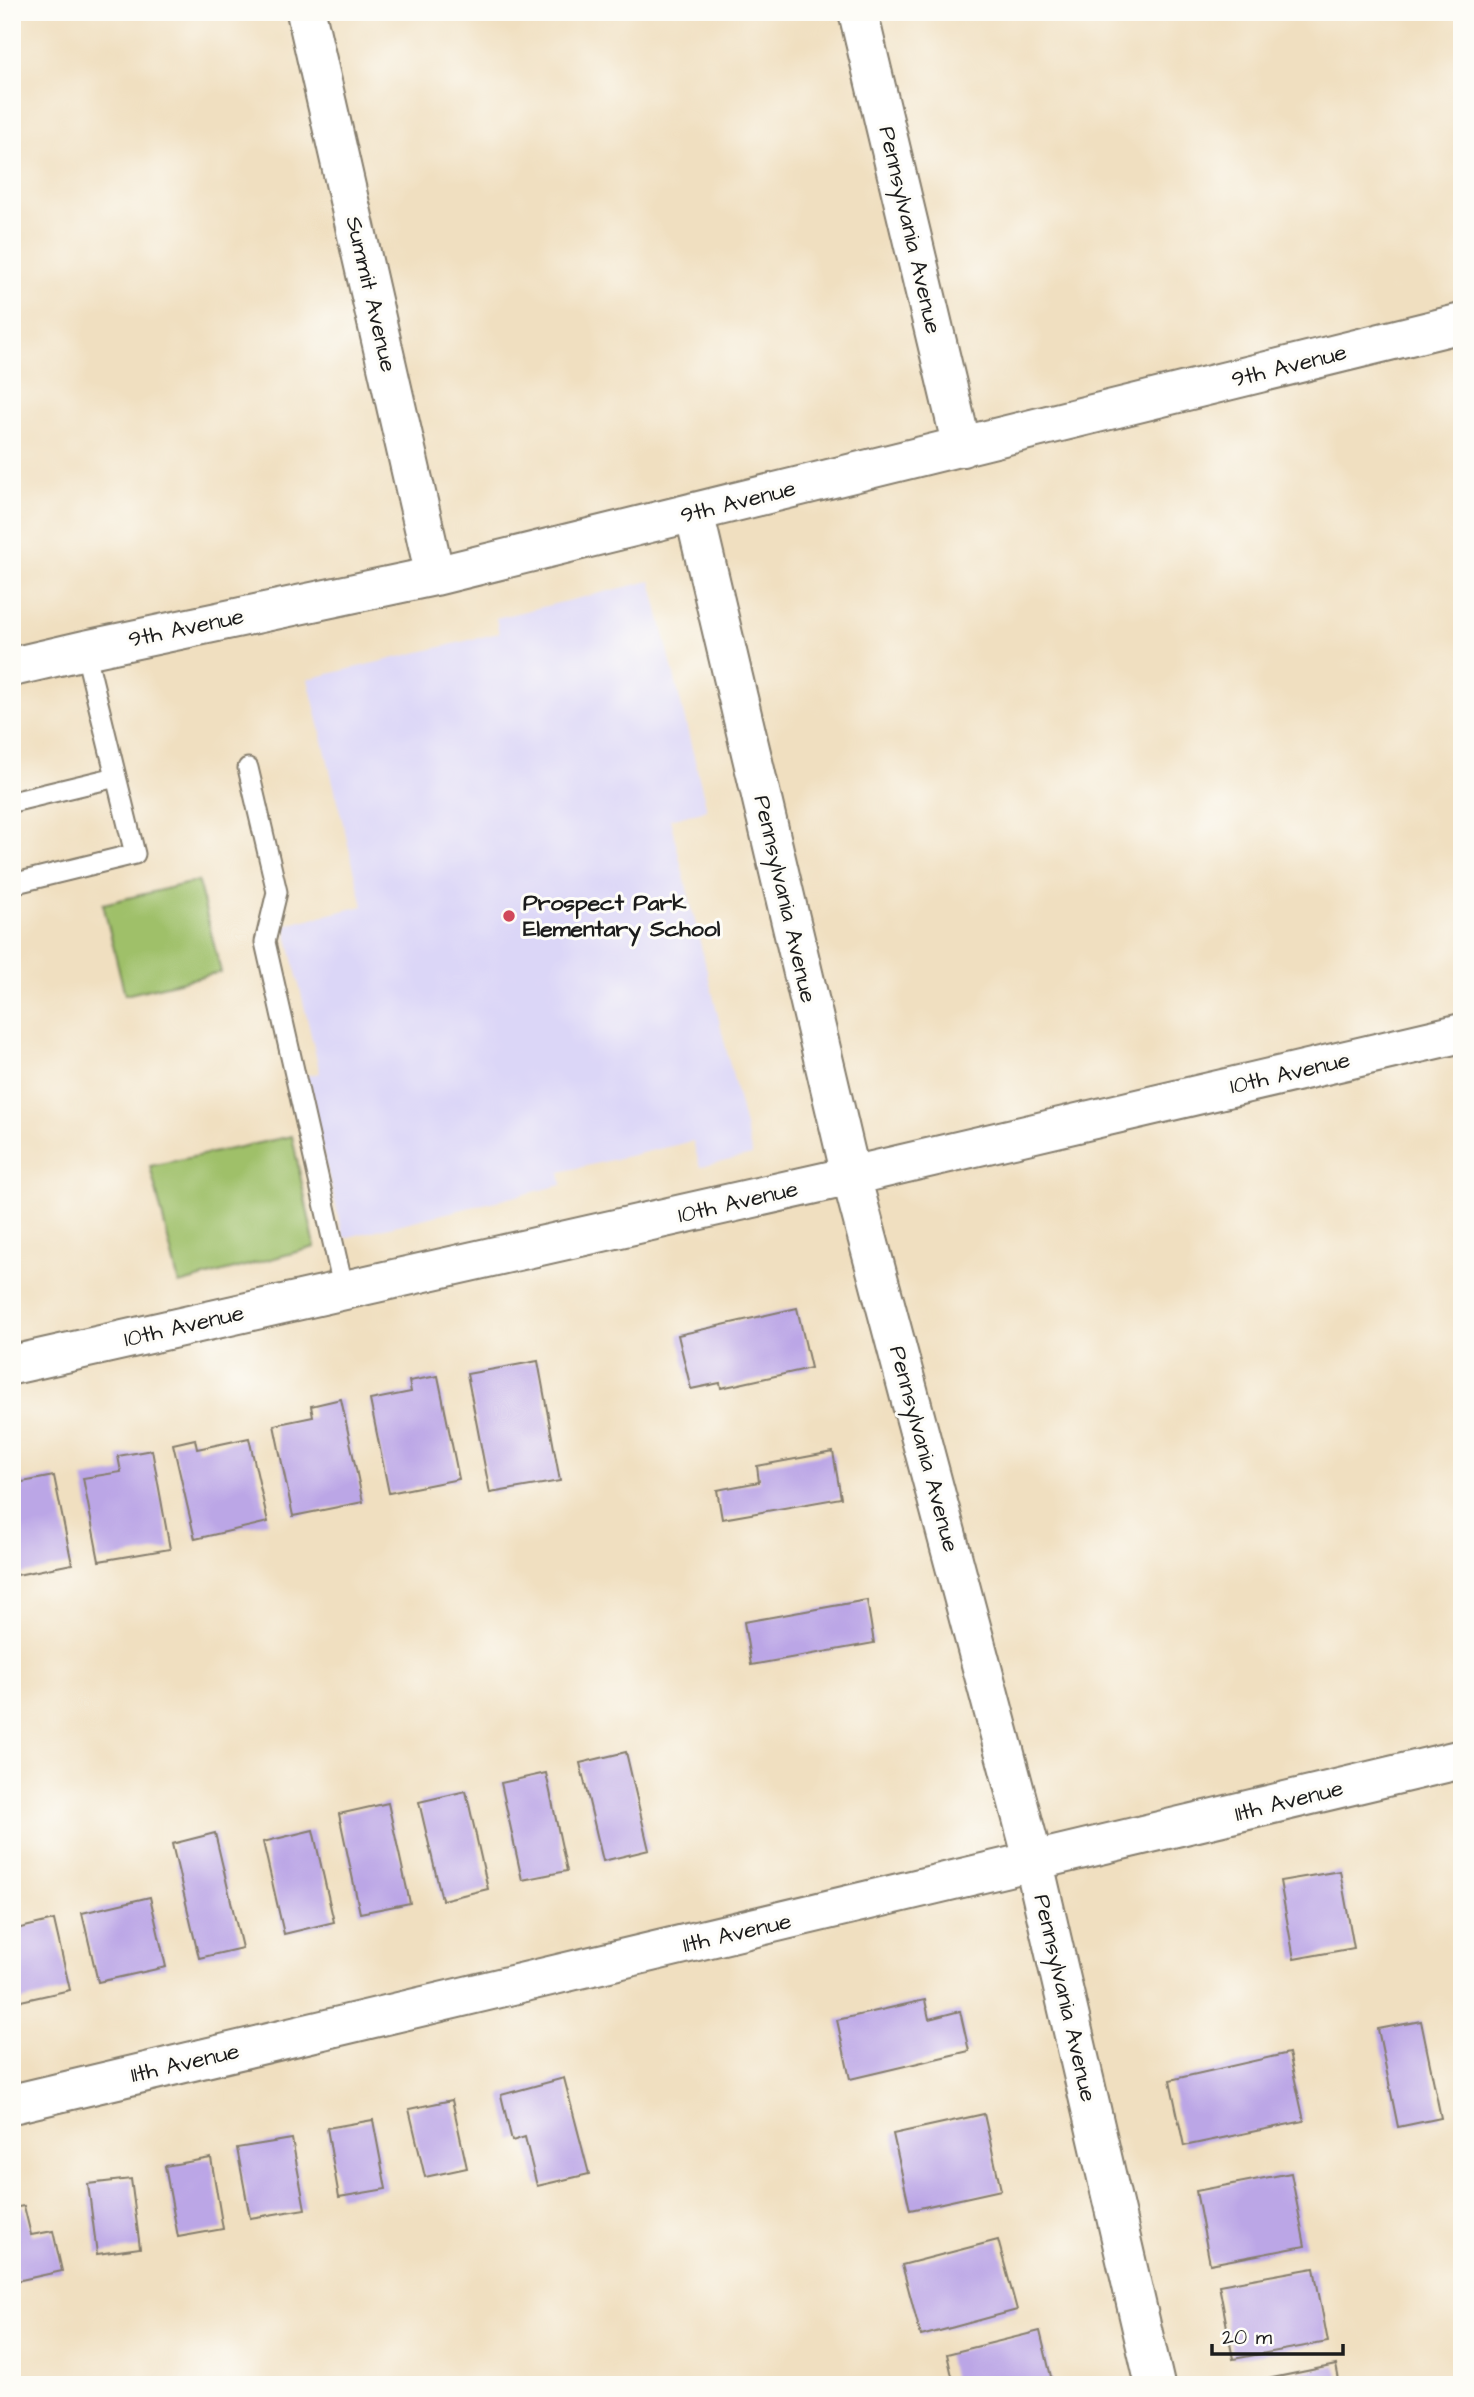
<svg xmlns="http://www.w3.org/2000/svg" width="1474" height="2397" viewBox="0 0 1474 2397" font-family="'Architects Daughter',sans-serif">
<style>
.built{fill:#dbd6f7}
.green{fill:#9fc069;stroke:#5e6e42;stroke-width:2}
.building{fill:#bba6e6}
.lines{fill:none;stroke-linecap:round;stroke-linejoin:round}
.service-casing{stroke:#867e6e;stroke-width:23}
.minor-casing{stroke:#867e6e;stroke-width:42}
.service{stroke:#fff;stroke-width:19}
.minor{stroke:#fff;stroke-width:38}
.poi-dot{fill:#d1495b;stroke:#fdfcf7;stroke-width:2.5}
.labels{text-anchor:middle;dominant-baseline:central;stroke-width:6;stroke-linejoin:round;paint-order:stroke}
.street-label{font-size:23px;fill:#1c1c1c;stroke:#fdfcf7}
.poi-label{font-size:23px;font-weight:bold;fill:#1c1c1c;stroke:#fdfcf7;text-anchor:start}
</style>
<rect width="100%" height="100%" fill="#fdfcf7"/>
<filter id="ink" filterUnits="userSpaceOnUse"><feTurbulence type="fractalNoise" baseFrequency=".0143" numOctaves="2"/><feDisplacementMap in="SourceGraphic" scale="14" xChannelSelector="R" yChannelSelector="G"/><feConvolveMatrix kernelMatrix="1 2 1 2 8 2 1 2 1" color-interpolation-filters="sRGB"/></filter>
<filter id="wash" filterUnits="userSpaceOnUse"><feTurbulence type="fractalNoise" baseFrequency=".00686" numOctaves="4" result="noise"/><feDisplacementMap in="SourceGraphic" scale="28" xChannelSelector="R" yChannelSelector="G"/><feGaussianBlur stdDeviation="1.57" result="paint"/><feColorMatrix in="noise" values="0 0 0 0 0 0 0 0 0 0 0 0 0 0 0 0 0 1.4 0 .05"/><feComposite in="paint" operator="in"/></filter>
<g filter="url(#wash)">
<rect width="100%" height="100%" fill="#f0dfc0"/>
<path class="built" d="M 651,581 L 707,810 L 670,819 L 752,1155 L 700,1167 L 693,1141 L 560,1172 L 562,1185 L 344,1238 L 304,1076 L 320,1073 L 285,925 L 363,906 L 308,679 L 499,633 L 496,618 Z"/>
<path class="green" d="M 198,881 L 221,972 L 125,995 L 103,904 Z
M 292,1136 L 315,1247 L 179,1284 L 150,1166 Z"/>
<g id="blocks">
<path class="building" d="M 797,1308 L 811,1368 L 721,1388 L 720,1383 L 691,1389 L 678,1335 Z
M 538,1361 L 560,1481 L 490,1493 L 467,1374 Z
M 438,1376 L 459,1479 L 389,1493 L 370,1400 L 411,1392 L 409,1381 Z
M 341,1399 L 363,1502 L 293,1516 L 274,1425 L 313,1417 L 311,1406 Z
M 249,1438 L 268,1522 L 195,1539 L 173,1444 L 195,1439 L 197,1449 Z
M 152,1450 L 170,1549 L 99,1561 L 83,1478 L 121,1472 L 118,1456 Z
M 833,1452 L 841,1498 L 722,1519 L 717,1490 L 759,1482 L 757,1466 Z
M 54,1476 L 72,1564 L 12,1576 L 12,1484 Z
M 867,1600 L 874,1643 L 751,1665 L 744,1622 Z
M 626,1752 L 649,1850 L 603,1861 L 580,1763 Z
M 546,1773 L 567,1871 L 522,1880 L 501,1783 Z
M 466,1791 L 488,1889 L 442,1900 L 419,1802 Z
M 388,1803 L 410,1903 L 360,1913 L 339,1814 Z
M 313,1830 L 334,1922 L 284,1934 L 263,1842 Z
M 215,1833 L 242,1948 L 199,1958 L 172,1844 Z
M 1340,1871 L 1354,1948 L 1294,1959 L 1280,1881 Z
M 150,1897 L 166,1967 L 98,1982 L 82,1913 Z
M 54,1920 L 70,1990 L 12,2003 L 12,1930 Z
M 925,2000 L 929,2019 L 960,2011 L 969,2051 L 850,2079 L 837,2020 Z
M 1421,2021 L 1441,2118 L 1398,2127 L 1378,2029 Z
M 1289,2053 L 1304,2121 L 1184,2146 L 1170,2080 Z
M 564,2078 L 589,2174 L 537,2186 L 525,2137 L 512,2141 L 501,2095 Z
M 452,2100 L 467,2168 L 425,2177 L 409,2109 Z
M 984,2114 L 1001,2190 L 910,2210 L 893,2134 Z
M 373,2120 L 386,2189 L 339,2197 L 327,2128 Z
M 292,2139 L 305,2209 L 250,2218 L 237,2148 Z
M 211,2158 L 223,2229 L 178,2237 L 165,2166 Z
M 1291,2173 L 1305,2246 L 1210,2264 L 1196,2191 Z
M 131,2179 L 140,2248 L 97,2254 L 88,2184 Z
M 24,2206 L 31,2235 L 53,2231 L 62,2271 L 12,2282 L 12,2208 Z
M 998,2240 L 1017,2310 L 921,2336 L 902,2265 Z
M 1314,2268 L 1328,2342 L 1233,2359 L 1219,2285 Z
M 1040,2331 L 1053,2385 L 954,2385 L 947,2354 Z
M 1336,2365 L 1340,2385 L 1243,2385 L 1243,2384 Z"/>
</g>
</g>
<g filter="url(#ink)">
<use href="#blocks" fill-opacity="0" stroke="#867e6e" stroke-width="2"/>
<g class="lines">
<defs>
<path id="service" d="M 248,768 L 277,892 L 265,942 L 344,1291
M 12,802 L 116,777
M 12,884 L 135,854 L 85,650"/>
<path id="minor" d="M 306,12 L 435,576
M 858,12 L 962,447
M 694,512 L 851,1176 L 1034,1863 L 1155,2385
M 12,667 L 85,650 L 435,576 L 1462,323
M 12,1365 L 851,1176 L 1462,1033
M 12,2104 L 1462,1759"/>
</defs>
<use href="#service" class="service-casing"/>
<use href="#minor" class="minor-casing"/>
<use href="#service" class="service"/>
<use href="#minor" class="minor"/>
</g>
</g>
<circle class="poi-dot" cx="509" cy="916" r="7"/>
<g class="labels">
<g class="street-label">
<text transform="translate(910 230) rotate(77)">Pennsylvania Avenue</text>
<text transform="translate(371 294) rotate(77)">Summit Avenue</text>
<text transform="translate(1289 366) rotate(-14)">9th Avenue</text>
<text transform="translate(738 502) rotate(-14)">9th Avenue</text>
<text transform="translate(186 628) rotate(-12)">9th Avenue</text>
<text transform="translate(785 899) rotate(77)">Pennsylvania Avenue</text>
<text transform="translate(1290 1073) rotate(-13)">10th Avenue</text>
<text transform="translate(738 1202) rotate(-13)">10th Avenue</text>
<text transform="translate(184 1326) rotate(-13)">10th Avenue</text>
<text transform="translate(924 1449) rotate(75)">Pennsylvania Avenue</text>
<text transform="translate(1289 1801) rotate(-14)">11th Avenue</text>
<text transform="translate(737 1933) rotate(-13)">11th Avenue</text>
<text transform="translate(1065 1998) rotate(77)">Pennsylvania Avenue</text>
<text transform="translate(185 2063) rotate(-13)">11th Avenue</text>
</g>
<g class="poi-label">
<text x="523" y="903">Prospect Park<tspan x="523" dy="26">Elementary School</tspan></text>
</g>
</g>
<rect width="1474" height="2397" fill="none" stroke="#fdfcf7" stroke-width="42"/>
<path d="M1212 2344v10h131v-10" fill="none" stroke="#1c1c1c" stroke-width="3.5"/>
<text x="1222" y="2344" font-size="21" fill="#1c1c1c" stroke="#fdfcf7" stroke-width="5" paint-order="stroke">20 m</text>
</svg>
